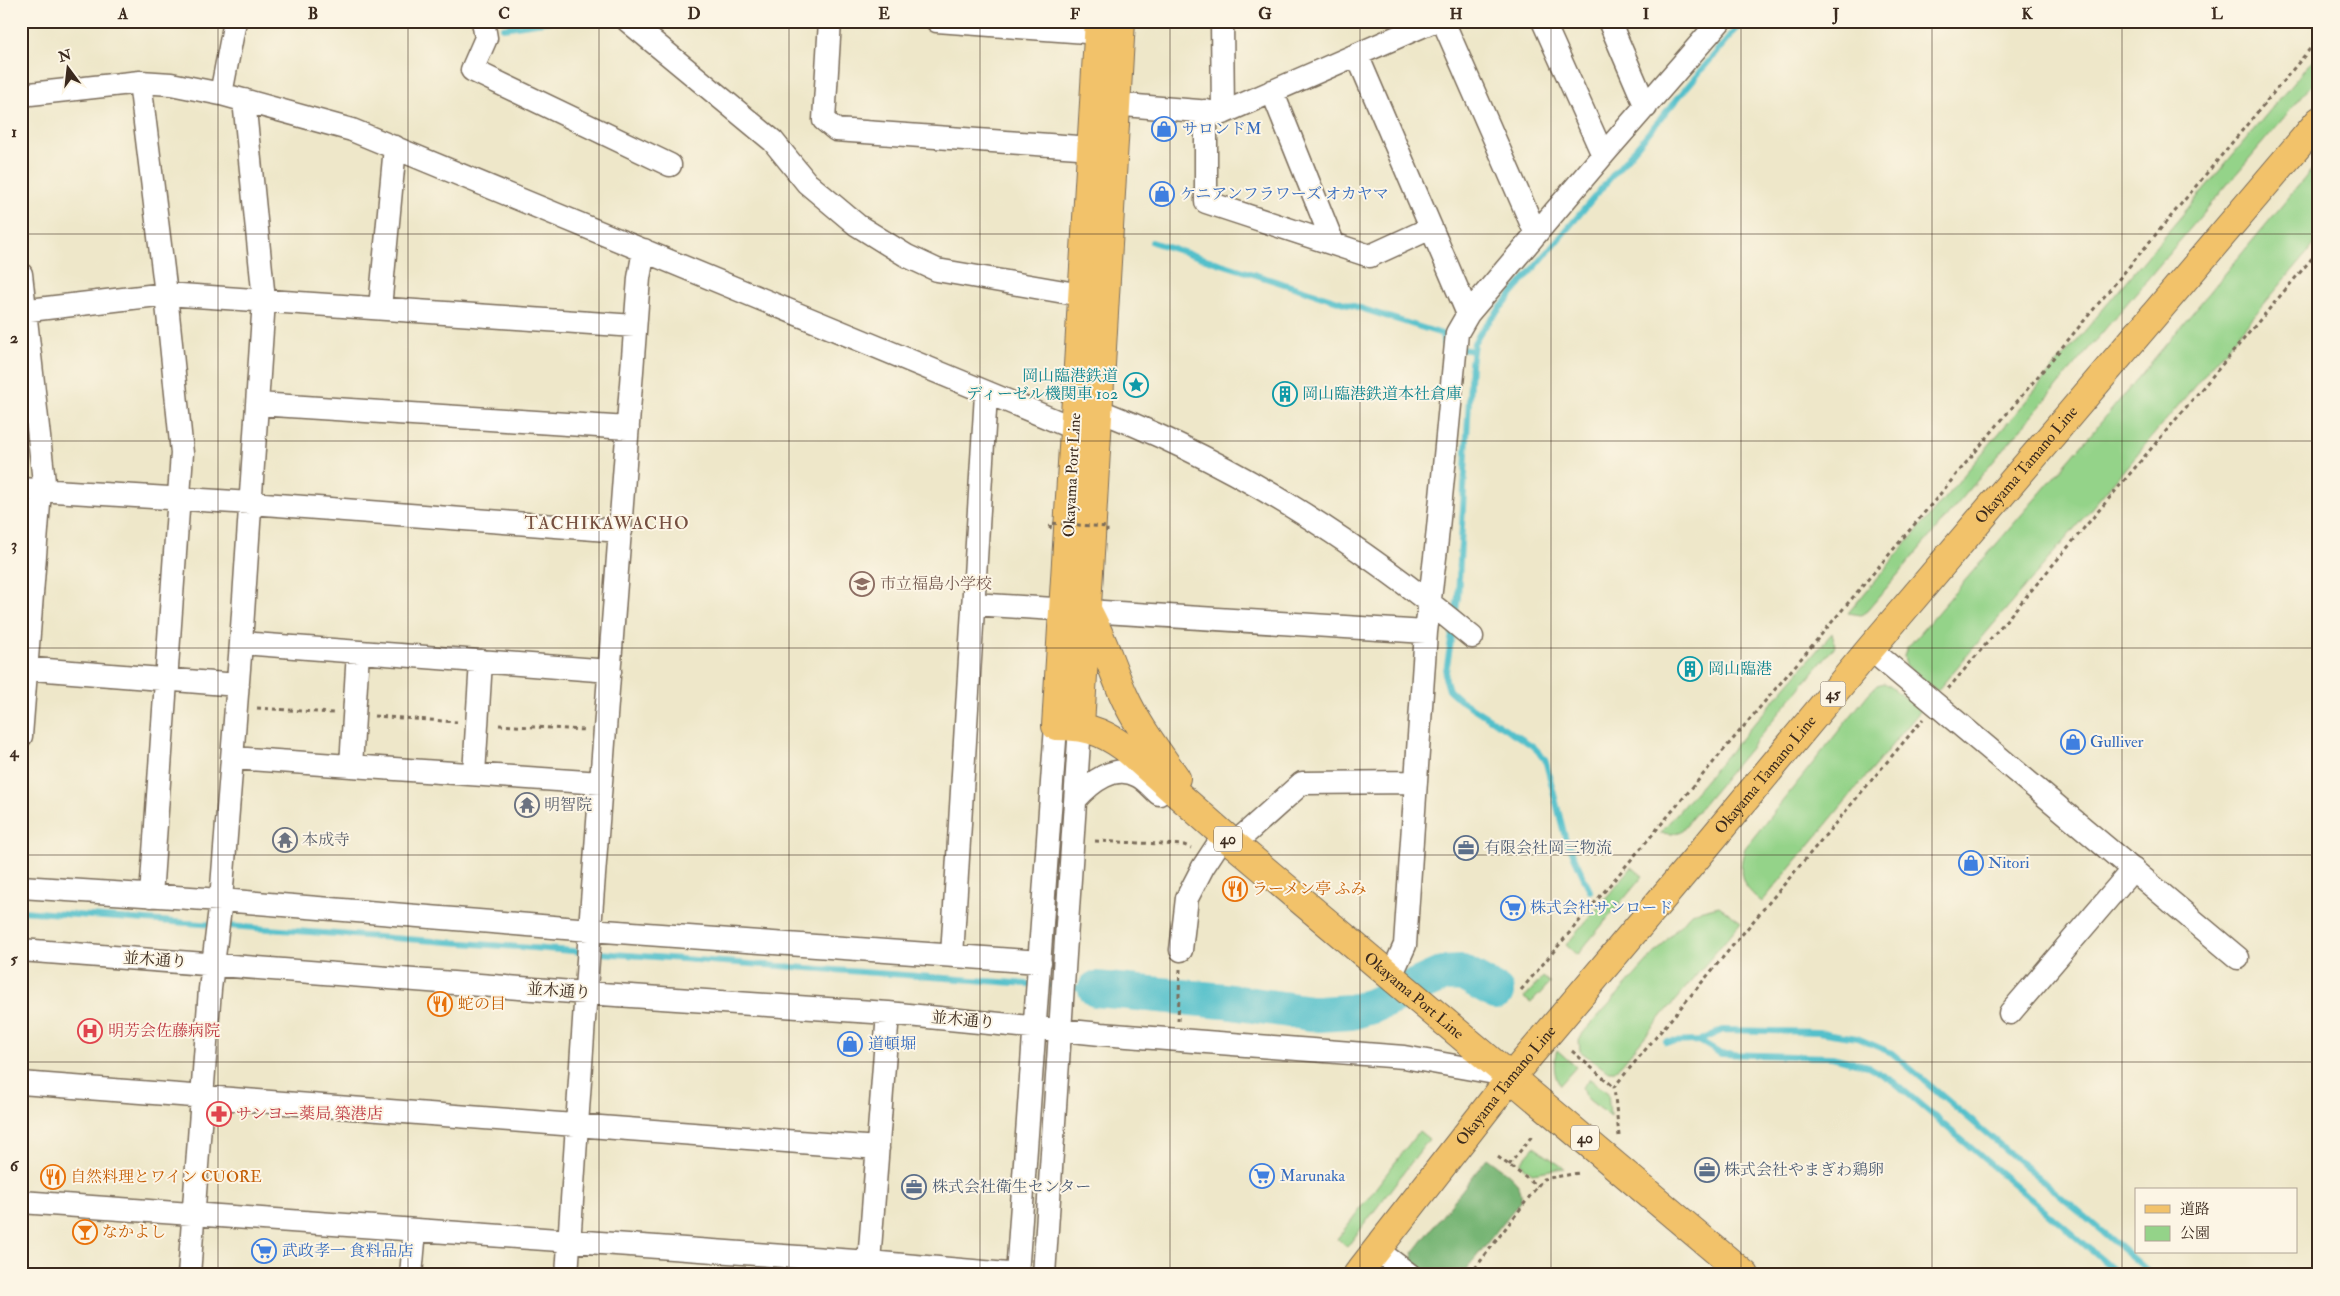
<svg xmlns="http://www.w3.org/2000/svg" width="2340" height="1296" viewBox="0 0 2340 1296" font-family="'IM FELL Double Pica','Noto Serif JP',serif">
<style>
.green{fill:#94d389;stroke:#687e54}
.forest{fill:#77b575;stroke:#59704a}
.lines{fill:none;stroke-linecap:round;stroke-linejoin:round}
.stream{stroke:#53c0cb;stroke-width:6}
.river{stroke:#53c0cb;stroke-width:36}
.minor-casing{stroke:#7a6c5a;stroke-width:25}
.major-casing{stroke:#7a6c5a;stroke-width:30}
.path{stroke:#7a6c5a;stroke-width:3;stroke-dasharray:4 4;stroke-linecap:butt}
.minor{stroke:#fff;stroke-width:22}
.major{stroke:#f2c26a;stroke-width:28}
.path-bridge{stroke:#7a6c5a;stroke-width:3;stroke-dasharray:4 4;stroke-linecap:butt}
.grid{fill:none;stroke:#3b2a1e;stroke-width:1;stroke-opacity:0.55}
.labels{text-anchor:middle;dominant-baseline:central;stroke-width:4;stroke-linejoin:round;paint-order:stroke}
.shield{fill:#fcf5e5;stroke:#75675a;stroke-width:1}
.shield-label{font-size:15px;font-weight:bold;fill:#3b2a1e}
.shop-label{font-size:16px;fill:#366cbe;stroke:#fcf5e5;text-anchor:start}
.culture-label{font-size:16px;fill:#0d838f;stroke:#fcf5e5;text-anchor:start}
.street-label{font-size:16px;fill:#3b2a1e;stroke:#fcf5e5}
.education-label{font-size:16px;fill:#785e54;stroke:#fcf5e5;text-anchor:start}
.worship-label{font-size:16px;fill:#5b616d;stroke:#fcf5e5;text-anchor:start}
.service-label{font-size:16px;fill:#4e5e75;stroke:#fcf5e5;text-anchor:start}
.food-label{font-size:16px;fill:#c56008;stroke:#fcf5e5;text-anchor:start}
.health-label{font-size:16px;fill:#be3a42;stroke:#fcf5e5;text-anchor:start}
.neighbourhood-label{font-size:18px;letter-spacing:1px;fill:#754f40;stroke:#fcf5e5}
.neatline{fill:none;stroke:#3b2a1e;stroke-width:2}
.grid-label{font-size:16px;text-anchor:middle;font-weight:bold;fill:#3b2a1e}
</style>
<rect width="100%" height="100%" fill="#fcf5e5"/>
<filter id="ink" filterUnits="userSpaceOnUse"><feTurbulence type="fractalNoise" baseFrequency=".02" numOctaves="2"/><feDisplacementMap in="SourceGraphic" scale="10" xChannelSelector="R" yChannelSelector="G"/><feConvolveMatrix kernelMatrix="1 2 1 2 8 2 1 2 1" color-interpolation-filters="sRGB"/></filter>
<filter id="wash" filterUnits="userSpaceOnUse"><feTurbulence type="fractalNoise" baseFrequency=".0096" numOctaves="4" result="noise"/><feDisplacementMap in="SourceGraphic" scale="20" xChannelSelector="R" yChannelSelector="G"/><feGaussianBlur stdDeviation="1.12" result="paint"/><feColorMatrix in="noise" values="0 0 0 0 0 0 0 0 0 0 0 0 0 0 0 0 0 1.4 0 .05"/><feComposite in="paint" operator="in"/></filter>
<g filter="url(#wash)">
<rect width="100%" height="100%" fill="#eee7c9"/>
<path class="green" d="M 2319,52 L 2319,76 L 1867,611 L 1861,615 L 1848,613 Z
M 2319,161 L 2319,239 L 1937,691 L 1906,665 L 1904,656 L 1907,648 L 2103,420 Z
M 1832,633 L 1835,646 L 1681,831 L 1672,834 L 1660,833 Z
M 1884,683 L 1891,687 L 1921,710 L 1762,902 C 1741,886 1737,874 1745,848 L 1869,693 L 1877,685 Z
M 1632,867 L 1643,876 L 1577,955 L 1566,945 Z
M 1719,906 L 1741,922 L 1621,1065 L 1613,1071 L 1607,1071 L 1580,1051 L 1579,1041 L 1583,1033 L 1691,913 Z
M 1543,977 L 1550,983 L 1531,1003 L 1524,998 Z
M 1557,1050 L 1576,1067 L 1560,1085 C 1553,1075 1553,1061 1557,1050 Z
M 1590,1079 L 1608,1093 L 1610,1116 L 1589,1100 L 1584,1094 L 1582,1087 Z
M 1419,1131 L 1429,1139 L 1347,1247 L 1337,1239 Z
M 1534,1147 L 1564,1168 L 1532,1173 L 1520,1163 Z"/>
<path class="forest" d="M 1487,1158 C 1501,1169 1524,1180 1521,1200 L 1462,1275 L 1423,1275 L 1412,1263 L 1413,1253 Z"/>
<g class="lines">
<path class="stream" d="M 503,28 L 550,21
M 1152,242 L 1442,334 L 1444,346 L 1473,351
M 1455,616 L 1458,597 L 1471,364 L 1474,343 L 1481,331 L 1743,21
M 1453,629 L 1445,677 L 1449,690 L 1460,700 L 1533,746 L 1545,759 L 1565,837 L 1590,891
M 21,911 L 1096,989
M 1699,1041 L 1723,1030 L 1818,1032 L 1857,1038 L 1892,1053 L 2153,1275
M 1666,1042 L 1699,1041 L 1721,1054 L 1832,1057 L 1868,1066 L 1894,1082 L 2120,1275"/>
<path class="river" d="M 1096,989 L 1224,1001 L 1318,1014 L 1351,1012 L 1372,1006 L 1443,974 L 1462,973 L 1496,992"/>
</g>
</g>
<g filter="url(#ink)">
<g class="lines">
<defs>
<path id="minor" d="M 483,21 L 486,38 L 472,70 L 670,165
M 628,21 L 773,141 L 807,183 L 857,225 L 907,256 L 937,270 L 1099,298
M 830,21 L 824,120 L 836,130 L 1107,149
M 937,21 L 1114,34
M 1222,21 L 1223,113
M 1443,21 L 1536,234
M 1543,21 L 1603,155
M 1609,21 L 1646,107
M 1357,55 L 1468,314
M 140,82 L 166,294 L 182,453 L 151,896
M 1272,91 L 1333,243
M 221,94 L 235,21
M 21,95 L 140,82 L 171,84 L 221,94 L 352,130 L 1090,435
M 1099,103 L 1223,113 L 1434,21
M 1206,111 L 1206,202 L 1370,256 L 1431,228
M 21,274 L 45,491
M 380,308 L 395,147
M 21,311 L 166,294 L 635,326
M 258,404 L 628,428
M 1084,405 C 1228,458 1354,539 1472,637
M 21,489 L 251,503 L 621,531
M 973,604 L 1426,632
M 241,643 L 610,671
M 1870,649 L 2238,958
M 21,668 L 238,685
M 21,736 L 40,491
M 232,758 L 601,783
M 351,766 L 358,652
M 474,774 L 481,661
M 1076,799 C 1091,782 1115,763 1138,776 C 1146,780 1152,788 1159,794
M 1234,844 L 1302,783 L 1416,782
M 21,887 L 221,900 L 590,930 L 1040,962
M 21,950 L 586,993 L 888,1013 L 1101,1034 L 1404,1057 L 1512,1076
M 1181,950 L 1187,898 L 1203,867 L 1224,835
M 952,956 L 986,394
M 1391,976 L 1405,945 L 1426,632 L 1436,549 L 1457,333 L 1468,314 L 1603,155 L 1720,21
M 2010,1013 L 2133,869
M 21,1083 L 878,1148
M 21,1202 L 869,1262 L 1019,1275
M 1377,1250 L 1410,1275
M 869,1262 L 888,1013
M 189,1275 L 210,989 L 221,900 L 241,643 L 264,300 L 244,100
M 411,1275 L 415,1230
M 567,1275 L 591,915 L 639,278 L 644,250
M 1017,1275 L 1056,726
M 1044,1275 L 1080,726"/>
<g id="major">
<path id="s1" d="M 1099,21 L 1056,726 C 1084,726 1100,730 1124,747 L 1234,844 L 1745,1275"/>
<path d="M 1087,610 C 1103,638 1111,667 1124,696 C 1137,725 1158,752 1176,778"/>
<path d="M 1080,726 L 1121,21"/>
<path id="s2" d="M 1357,1275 L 1512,1076 L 1693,862 L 1870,649 L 2319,121"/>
</g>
</defs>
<use href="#minor" class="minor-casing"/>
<use href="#major" class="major-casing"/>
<path class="path" d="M 1948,689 L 2319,250
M 257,708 L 333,713
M 374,716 L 457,722
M 499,725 L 585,730
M 1095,841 L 1184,845 L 1191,848
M 1521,990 L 1941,493 L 2319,38
M 1178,1021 L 1180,969
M 1572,1051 L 1614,1087
M 1619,1136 L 1614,1087 L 1923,719
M 1498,1157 L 1537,1186
M 1509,1165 L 1532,1136
M 1470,1275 L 1543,1179 L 1579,1173"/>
<use href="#minor" class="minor"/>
<use href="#major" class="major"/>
<path class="path-bridge" d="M 1050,529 L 1051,523 L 1107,527 L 1107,532"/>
</g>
</g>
<path class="grid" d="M 218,21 L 218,1275M 408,21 L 408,1275M 599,21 L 599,1275M 789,21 L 789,1275M 980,21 L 980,1275M 1170,21 L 1170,1275M 1360,21 L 1360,1275M 1551,21 L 1551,1275M 1741,21 L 1741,1275M 1932,21 L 1932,1275M 2122,21 L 2122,1275M 21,234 L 2319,234M 21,441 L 2319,441M 21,648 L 2319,648M 21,855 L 2319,855M 21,1062 L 2319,1062"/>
<defs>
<symbol id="shop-ring" viewBox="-11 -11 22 22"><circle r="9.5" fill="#fcf5e5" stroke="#3f7fe0" stroke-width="1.5"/><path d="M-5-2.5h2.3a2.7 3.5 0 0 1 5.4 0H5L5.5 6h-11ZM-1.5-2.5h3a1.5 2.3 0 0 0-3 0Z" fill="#3f7fe0"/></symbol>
<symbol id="sight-ring" viewBox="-11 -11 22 22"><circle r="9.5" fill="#fcf5e5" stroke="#0f9aa8" stroke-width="1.5"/><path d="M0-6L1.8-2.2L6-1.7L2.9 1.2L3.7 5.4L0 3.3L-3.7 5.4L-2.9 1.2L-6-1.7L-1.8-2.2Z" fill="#0f9aa8"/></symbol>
<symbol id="building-ring" viewBox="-11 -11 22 22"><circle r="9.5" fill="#fcf5e5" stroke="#0f9aa8" stroke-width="1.5"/><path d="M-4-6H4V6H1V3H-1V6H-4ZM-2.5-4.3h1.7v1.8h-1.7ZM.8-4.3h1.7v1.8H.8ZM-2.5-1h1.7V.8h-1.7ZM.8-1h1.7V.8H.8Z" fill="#0f9aa8"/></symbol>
<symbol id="school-ring" viewBox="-11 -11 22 22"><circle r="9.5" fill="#fcf5e5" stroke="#8d6e63" stroke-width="1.5"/><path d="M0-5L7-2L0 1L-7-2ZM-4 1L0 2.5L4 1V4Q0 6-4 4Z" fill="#8d6e63"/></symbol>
<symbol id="temple-ring" viewBox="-11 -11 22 22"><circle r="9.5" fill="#fcf5e5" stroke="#6b7280" stroke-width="1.5"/><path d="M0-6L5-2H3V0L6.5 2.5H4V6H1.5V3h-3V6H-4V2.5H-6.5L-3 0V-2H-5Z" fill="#6b7280"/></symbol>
<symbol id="office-ring" viewBox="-11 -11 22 22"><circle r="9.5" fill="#fcf5e5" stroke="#5c6f8a" stroke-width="1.5"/><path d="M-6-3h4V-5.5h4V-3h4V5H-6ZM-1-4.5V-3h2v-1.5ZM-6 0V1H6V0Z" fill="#5c6f8a"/></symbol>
<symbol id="restaurant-ring" viewBox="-11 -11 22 22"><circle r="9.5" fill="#fcf5e5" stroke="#e8710a" stroke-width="1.5"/><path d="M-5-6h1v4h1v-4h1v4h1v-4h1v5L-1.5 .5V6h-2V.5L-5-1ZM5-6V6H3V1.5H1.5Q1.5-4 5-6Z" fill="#e8710a"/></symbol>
<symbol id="supermarket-ring" viewBox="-11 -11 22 22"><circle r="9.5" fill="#fcf5e5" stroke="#3f7fe0" stroke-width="1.5"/><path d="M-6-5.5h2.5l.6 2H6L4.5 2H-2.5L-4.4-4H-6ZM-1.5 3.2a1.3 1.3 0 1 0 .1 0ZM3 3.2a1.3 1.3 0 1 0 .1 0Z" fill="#3f7fe0"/></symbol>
<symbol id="hospital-ring" viewBox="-11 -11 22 22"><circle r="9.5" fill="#fcf5e5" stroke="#e0444e" stroke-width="1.5"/><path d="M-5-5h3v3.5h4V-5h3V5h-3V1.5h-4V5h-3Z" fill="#e0444e"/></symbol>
<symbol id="pharmacy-ring" viewBox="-11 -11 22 22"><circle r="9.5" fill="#fcf5e5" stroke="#e0444e" stroke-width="1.5"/><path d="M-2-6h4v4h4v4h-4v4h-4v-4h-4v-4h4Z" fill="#e0444e"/></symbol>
<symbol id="bar-ring" viewBox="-11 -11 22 22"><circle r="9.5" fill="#fcf5e5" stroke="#e8710a" stroke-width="1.5"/><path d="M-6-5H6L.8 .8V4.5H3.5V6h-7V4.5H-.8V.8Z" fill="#e8710a"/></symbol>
</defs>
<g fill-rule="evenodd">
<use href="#shop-ring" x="1150" y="115" width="28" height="28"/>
<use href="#shop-ring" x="1148" y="180" width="28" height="28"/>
<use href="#sight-ring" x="1122" y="371" width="28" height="28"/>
<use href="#building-ring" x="1271" y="380" width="28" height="28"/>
<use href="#school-ring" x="848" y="570" width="28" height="28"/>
<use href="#building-ring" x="1676" y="655" width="28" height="28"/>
<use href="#shop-ring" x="2059" y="728" width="28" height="28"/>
<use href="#temple-ring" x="513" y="791" width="28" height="28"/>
<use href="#temple-ring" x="271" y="826" width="28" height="28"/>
<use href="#office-ring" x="1452" y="834" width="28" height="28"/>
<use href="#shop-ring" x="1957" y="849" width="28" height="28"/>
<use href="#restaurant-ring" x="1221" y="875" width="28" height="28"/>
<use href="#supermarket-ring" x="1499" y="894" width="28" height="28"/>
<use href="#restaurant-ring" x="426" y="990" width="28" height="28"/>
<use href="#hospital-ring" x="76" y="1017" width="28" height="28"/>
<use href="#shop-ring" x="836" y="1030" width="28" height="28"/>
<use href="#pharmacy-ring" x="205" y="1100" width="28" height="28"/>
<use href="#office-ring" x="1693" y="1156" width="28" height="28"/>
<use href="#supermarket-ring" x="1248" y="1162" width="28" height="28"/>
<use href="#restaurant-ring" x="39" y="1163" width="28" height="28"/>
<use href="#office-ring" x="900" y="1173" width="28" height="28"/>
<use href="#bar-ring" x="71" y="1218" width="28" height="28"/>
<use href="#supermarket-ring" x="250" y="1237" width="28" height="28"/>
</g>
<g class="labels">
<g class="shield">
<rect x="1820.5" y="681.5" width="25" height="25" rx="4"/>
<rect x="1214" y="826.5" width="28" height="25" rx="4"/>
<rect x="1571" y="1125.5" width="28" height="25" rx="4"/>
</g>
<g class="shield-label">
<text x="1833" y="694">45</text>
<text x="1228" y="839">40</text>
<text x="1585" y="1138">40</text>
</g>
<g class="shop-label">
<text x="1182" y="129">サロンドM</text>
<text x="1180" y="194">ケニアンフラワーズ オカヤマ</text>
<text x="2090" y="742">Gulliver</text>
<text x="1988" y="863">Nitori</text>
<text x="1530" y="908">株式会社サンロード</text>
<text x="868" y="1044">道頓堀</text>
<text x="1280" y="1176">Marunaka</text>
<text x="282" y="1251">武政孝一 食料品店</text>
</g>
<g class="culture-label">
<text x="1118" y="376" text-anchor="end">岡山臨港鉄道<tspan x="1118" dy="18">ディーゼル機関車 102</tspan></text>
<text x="1302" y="394">岡山臨港鉄道本社倉庫</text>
<text x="1708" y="669">岡山臨港</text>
</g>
<g class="street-label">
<text stroke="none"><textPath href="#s2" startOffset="1051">Okayama Tamano Line</textPath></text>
<text transform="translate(1072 475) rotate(-87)">Okayama Port Line</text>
<text stroke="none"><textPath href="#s2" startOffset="646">Okayama Tamano Line</textPath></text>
<text transform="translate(155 960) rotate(4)">並木通り</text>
<text transform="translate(559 991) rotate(4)">並木通り</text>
<text stroke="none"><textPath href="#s1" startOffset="1161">Okayama Port Line</textPath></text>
<text transform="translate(963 1020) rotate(5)">並木通り</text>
<text stroke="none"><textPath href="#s2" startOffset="241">Okayama Tamano Line</textPath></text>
</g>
<g class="education-label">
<text x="880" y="584">市立福島小学校</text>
</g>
<g class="worship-label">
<text x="544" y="805">明智院</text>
<text x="302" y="840">本成寺</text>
</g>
<g class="service-label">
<text x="1484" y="848">有限会社岡三物流</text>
<text x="1724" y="1170">株式会社やまぎわ鶏卵</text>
<text x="932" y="1187">株式会社衛生センター</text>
</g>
<g class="food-label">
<text x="1252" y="889">ラーメン亭 ふみ</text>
<text x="458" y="1004">蛇の目</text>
<text x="70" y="1177">自然料理とワイン CUORE</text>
<text x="102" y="1232">なかよし</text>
</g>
<g class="health-label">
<text x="108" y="1031">明芳会佐藤病院</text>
<text x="236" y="1114">サンヨー薬局 築港店</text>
</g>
<g class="neighbourhood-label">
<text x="607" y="523">TACHIKAWACHO</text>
</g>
</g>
<rect width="2340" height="1296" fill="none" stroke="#fcf5e5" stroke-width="55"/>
<rect x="2135" y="1188" width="162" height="65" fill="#fcf5e5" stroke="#afa495"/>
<rect x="2145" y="1205" width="25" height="8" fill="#f2c26a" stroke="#afa495"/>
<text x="2180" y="1214" font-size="15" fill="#3b2a1e">道路</text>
<rect x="2145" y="1226" width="25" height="15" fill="#94d389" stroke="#afa495"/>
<text x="2180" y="1238" font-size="15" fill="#3b2a1e">公園</text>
<g transform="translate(68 68) rotate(345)" stroke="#fcf5e5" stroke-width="4" paint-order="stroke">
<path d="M0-4L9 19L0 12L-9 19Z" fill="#3b2a1e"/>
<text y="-8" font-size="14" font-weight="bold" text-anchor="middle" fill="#3b2a1e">N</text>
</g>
<rect x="28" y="28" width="2284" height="1240" class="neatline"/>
<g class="grid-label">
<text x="123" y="19">A</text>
<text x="313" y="19">B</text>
<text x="504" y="19">C</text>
<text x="694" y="19">D</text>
<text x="884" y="19">E</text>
<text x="1075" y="19">F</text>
<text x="1265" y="19">G</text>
<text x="1456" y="19">H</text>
<text x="1646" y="19">I</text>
<text x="1836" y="19">J</text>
<text x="2027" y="19">K</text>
<text x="2217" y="19">L</text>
<text x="14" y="137">1</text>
<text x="14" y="343">2</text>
<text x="14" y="550">3</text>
<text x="14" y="757">4</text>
<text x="14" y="964">5</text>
<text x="14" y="1171">6</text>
</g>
</svg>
